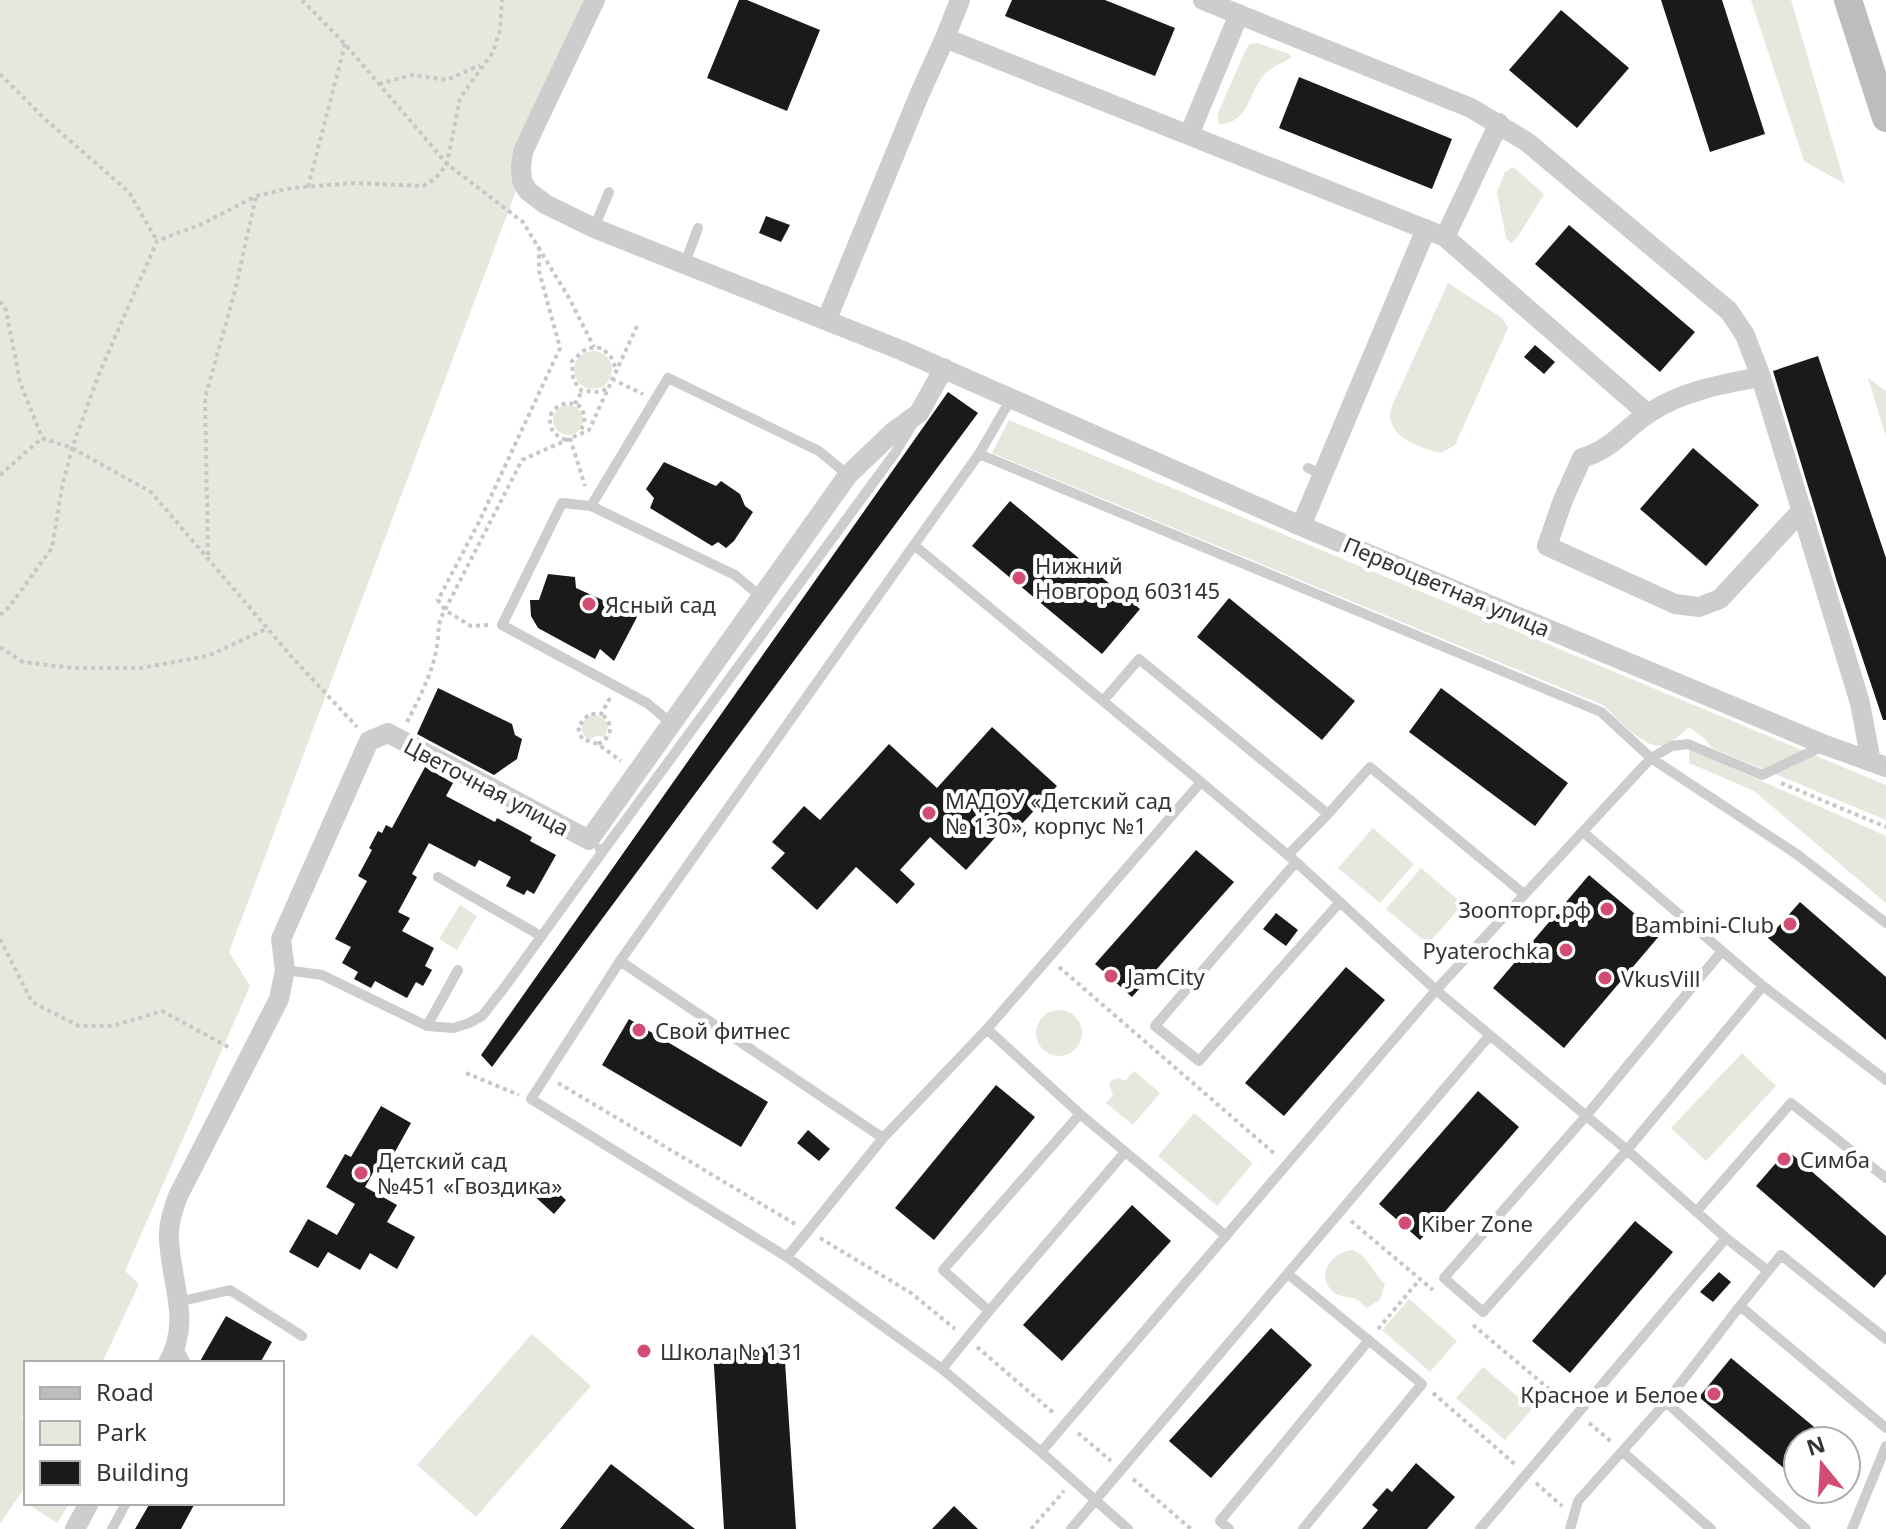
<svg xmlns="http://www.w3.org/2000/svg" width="1886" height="1529" viewBox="0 0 1886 1529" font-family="'Noto Sans',sans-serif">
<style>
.green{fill:#e5e8dd}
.building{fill:#1a1a1a}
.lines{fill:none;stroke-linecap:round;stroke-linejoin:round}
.path{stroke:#c7c7c7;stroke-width:4;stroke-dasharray:4 4;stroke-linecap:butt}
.service{stroke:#cdcdcd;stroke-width:10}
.minor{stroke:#cdcdcd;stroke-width:20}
.secondary{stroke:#bdbdbd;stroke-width:28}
.poi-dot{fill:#d14d73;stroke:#fff;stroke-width:3}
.labels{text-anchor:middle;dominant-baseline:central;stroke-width:8;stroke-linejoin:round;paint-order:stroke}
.poi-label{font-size:22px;fill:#333;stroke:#fff;text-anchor:start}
.street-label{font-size:22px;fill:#333;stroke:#fff}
</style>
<rect width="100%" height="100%" fill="#fff"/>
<path class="green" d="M 0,0 L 588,0 L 229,952 L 250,986 L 125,1271 L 139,1284 L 102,1363 L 26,1363 L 26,1414 L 21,1418 L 26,1422 L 26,1485 L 0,1524 Z
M 1751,0 L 1791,0 L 1845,184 L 1804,161 Z
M 1257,43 L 1289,54 L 1291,58 C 1282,63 1271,67 1264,75 C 1248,92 1249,124 1219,124 L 1218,113 L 1246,49 L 1250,44 Z
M 1513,167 L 1544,194 L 1517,238 L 1511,243 L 1506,238 L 1497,192 L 1505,172 Z
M 1448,283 L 1502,318 L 1508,328 L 1455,445 L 1441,453 C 1418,448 1382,435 1392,406 Z
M574 370a19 19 0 1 1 38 0a19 19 0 1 1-38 0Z
M 1868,378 L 1886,391 L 1886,437 Z
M553 420a15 15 0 1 1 30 0a15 15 0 1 1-30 0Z
M 1009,420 L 1886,785 L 1886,820 L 1712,748 L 1704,738 L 1689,727 C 1682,733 1675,740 1668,744 C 1646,754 1618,718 1603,705 L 992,453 Z
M 596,715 L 605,720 L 608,726 L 605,737 L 597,736 L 588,740 L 582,732 C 581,722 586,716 596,715 Z
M 1689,749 L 1886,836 L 1886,903 L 1754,791 L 1689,763 Z
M 1373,828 L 1414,864 L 1380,903 L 1338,868 Z
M 1421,868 L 1463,904 L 1428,944 L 1386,909 Z
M 460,905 L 477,916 L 457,950 L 439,939 Z
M1036 1033a23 23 0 1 1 46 0a23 23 0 1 1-46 0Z
M 1742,1053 L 1776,1086 L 1706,1161 L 1671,1128 Z
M 1134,1071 L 1160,1093 L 1133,1125 L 1106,1103 L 1113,1095 L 1109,1085 L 1111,1081 L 1118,1078 L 1125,1081 Z
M 1194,1113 L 1253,1163 L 1217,1206 L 1158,1156 Z
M 1353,1250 C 1370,1257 1372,1273 1385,1284 L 1380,1300 L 1366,1308 C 1363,1305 1360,1301 1356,1299 C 1348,1296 1340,1298 1332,1291 C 1315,1273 1333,1252 1353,1250 Z
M 1409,1299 L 1457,1341 L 1430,1372 L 1382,1330 Z
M 532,1334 L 591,1386 L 476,1517 L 417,1465 Z
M 1483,1367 L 1532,1409 L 1505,1440 L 1456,1398 Z
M 26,1503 L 70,1503 L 57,1523 Z"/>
<path class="building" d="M 739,0 L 747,0 L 820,30 L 787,111 L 707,78 Z
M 1012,0 L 1105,0 L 1175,28 L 1155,76 L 1005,16 Z
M 1661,0 L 1722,0 L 1765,134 L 1710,152 Z
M 1561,10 L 1629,68 L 1577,128 L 1509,70 Z
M 1299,77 L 1452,139 L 1432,189 L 1279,128 Z
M 766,216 L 790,225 L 781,242 L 759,233 Z
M 1569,225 L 1695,332 L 1660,372 L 1535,264 Z
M 1535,345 L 1555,362 L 1544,374 L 1524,357 Z
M 1818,356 L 1886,558 L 1886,720 L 1883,720 L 1837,582 L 1773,371 Z
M 948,392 L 978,413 L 492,1067 L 481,1055 Z
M 1693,448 L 1759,505 L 1706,566 L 1640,509 Z
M 664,462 L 716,486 L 721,481 L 740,494 L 745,506 L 753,512 L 734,541 L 726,548 L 718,542 L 712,546 L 650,508 L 654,498 L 646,489 Z
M 1010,501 L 1140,609 L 1102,654 L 972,546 Z
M 548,574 L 575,577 L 576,588 L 607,602 L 622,600 L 637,617 L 614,661 L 600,649 L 595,659 L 538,628 L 531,616 L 530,600 L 539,600 Z
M 1229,598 L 1355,701 L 1322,740 L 1197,637 Z
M 438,688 L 512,724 L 515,735 L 522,739 L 517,759 L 494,775 L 417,734 Z
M 1441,688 L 1568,783 L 1535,826 L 1409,732 Z
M 992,727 L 1057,786 L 1017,829 L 1009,822 L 966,870 L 930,837 L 900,870 L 915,884 L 897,904 L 856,867 L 817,910 L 771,868 L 785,853 L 772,842 L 804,806 L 820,820 L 889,744 L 937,788 Z
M 425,767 L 453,783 L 446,796 L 495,822 L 497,818 L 532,837 L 530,841 L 556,855 L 534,894 L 527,890 L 524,895 L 506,886 L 511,877 L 479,860 L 475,867 L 429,843 L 412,874 L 417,877 L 398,912 L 410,918 L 402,931 L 434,948 L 425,966 L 432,970 L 423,986 L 416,982 L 407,998 L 375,981 L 371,988 L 354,979 L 358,972 L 342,963 L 351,947 L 335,939 L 367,881 L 358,876 L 372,850 L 369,848 L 378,831 L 382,833 L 386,825 L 392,828 Z
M 1196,850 L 1234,882 L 1132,997 L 1095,964 Z
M 1589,875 L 1660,935 L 1564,1048 L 1493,988 Z
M 1800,902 L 1886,977 L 1886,1040 L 1768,938 Z
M 1276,913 L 1298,930 L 1286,946 L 1263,929 Z
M 1346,967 L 1385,1000 L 1284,1116 L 1245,1083 Z
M 629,1019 L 768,1102 L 741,1147 L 602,1065 Z
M 996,1085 L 1035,1117 L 934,1240 L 895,1208 Z
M 1478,1091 L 1519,1127 L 1420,1240 L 1379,1204 Z
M 381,1106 L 411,1123 L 391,1159 L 383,1154 L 365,1187 L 397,1205 L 387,1222 L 415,1237 L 397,1269 L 370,1253 L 360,1270 L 328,1252 L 318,1268 L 289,1252 L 308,1219 L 337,1235 L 355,1204 L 326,1187 L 345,1154 L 351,1157 Z
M 808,1130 L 830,1149 L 819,1161 L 797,1143 Z
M 1787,1150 L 1886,1236 L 1886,1274 L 1874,1288 L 1756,1186 Z
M 543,1179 L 566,1200 L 554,1214 L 531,1193 Z
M 1132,1205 L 1171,1241 L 1062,1361 L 1023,1325 Z
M 1635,1221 L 1673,1252 L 1570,1373 L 1532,1341 Z
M 1719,1272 L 1731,1282 L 1713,1302 L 1700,1292 Z
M 226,1316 L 272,1342 L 260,1363 L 199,1363 Z
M 1271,1328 L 1312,1365 L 1211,1478 L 1169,1441 Z
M 784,1346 L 796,1529 L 724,1529 L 713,1350 Z
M 1731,1358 L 1831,1441 L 1798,1441 L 1798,1480 L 1699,1397 Z
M 1416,1463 L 1455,1497 L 1427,1529 L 1362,1529 L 1378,1510 L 1372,1505 L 1387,1488 L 1392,1492 Z
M 611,1464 L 695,1529 L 560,1529 Z
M 150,1503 L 195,1503 L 181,1529 L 135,1529 Z
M 954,1506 L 978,1529 L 932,1529 Z"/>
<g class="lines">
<path class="path" d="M 302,0 L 345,44 L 447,164 L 523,222 L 569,298 L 594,347
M 0,74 L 45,119 L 129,192 L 157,241
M 379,84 L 412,75 L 447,80 L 480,65
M 308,187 L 345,44
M 0,301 L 6,310 L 20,382 L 42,438
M 612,379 L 643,394
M 606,389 L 599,392 L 582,391 L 573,380 L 572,361 L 587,348 L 602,348 L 611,357 L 616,369
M 575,404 L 582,391
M 42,438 L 72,448 L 151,492 L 291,656 L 357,727
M 570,438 L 585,486
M 566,440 C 553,435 548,428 551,414 C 558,403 569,400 581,407 L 585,417 L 581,432
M 0,475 L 42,438
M 208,555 L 205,398 L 235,291 L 256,196
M 0,615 L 9,607 L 52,548 L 62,487 L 72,448 L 99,374 L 157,241 L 202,224 L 256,196 L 292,188 L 353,183 L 423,186 L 435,179 L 447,164 L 460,98 L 493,52 L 500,30 L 502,0
M 488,625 L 471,626 L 445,610 L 522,460 L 589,430 L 638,324
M 0,647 L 23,662 L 73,668 L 141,668 L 208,656 L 268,628
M 610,698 L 601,714 L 589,714 L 578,727 L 582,739 L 598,744 L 621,761
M 407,722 C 419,699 433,672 437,646 C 440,629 436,626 445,610 L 438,600 L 479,522 L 560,348 L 539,271 L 539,245
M 598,744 C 613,737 614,723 601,714
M 1781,783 L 1886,827
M 0,939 L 32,1002 L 79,1026 L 113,1026 L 162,1011 L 232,1049
M 1059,967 L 1276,1155
M 466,1073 L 519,1095
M 558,1083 L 795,1224
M 1351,1221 L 1433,1290
M 820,1238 L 911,1293 L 955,1329
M 1473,1325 L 1567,1404
M 1378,1329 L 1420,1279
M 977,1347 L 1056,1415
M 1433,1393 L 1517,1466
M 1589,1423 L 1613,1443
M 1078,1433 L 1111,1461
M 1133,1479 L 1191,1529
M 1536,1483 L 1562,1506
M 1031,1529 L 1064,1491"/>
<path class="service" d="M 594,228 L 609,192
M 685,263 L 698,228
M 979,454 L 1601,712 L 1651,758 L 1798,855 L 1886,923
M 1308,468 L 1323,475
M 591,506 L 668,378 L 819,451 L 848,475
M 914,545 L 979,454 L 1012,397
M 1103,701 L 1139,659 L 1328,814 L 1370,767 L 1524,894
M 671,723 L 647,703 L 502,625 L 562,503 L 591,506 L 735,575 L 760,596
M 1583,832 L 1763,986 L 1886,1080
M 603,851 L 895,453 L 914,422
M 1288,855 L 1328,814
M 438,877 L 541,936
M 1340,902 L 1199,1061 L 1155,1026 L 1296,862 L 1436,990 L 1627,1150 L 1726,1238
M 1722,951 L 1586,1116 L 1444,1278 L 1483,1312 L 1627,1150 L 1763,986
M 620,961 L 914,545 L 1201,782
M 285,970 L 322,975 L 427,1026 L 454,1028 L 469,1023 L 482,1016 L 504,988 L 603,851 L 600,849
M 427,1026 L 458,970
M 987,1029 L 1080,1114 L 1226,1236
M 883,1138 L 620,961 L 531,1099 L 787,1257 L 942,1369 L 1041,1452 L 1436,990 L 1651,758 L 1672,746 L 1688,744 L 1762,775 L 1823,746
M 1696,1212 L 1791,1103 L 1886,1178
M 787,1257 L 883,1138 L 987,1029 L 1201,782 L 1296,862
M 1768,1271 L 1781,1255 L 1886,1339
M 1288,1274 L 1422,1384 L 1303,1529
M 178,1302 L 230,1290 L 302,1336
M 989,1311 L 1125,1152
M 177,1347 L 186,1363
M 942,1369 L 989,1311 L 943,1270 L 1080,1114
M 1666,1402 L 1806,1529
M 1041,1452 L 1128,1529
M 1624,1453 L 1711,1529
M 112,1529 L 126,1503
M 1071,1529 L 1490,1035
M 1229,1529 L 1220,1521 L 1369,1340
M 1480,1529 L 1726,1238 L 1768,1271 L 1740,1306
M 1570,1529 L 1578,1501 L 1666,1402 L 1740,1306 L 1886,1428
M 1852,1529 L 1886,1446"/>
<path class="minor" d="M 595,0 L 533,130 L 523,152 L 521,167 L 522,181 L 528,191 L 545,204 L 594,228 L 903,351 L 1301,526 L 1825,745 L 1886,767
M 960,0 L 945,38 L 1445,237 L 1648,414
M 1203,0 L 1471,108 L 1527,142 L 1729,311 L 1745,335 L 1761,377 L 1860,703 L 1871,762
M 1189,135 L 1239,14
M 1445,237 L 1499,123
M 827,319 L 920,93 L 945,38
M 1761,377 C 1721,384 1683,391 1649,413 C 1623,430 1613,449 1582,458 L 1563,500 L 1547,546 L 1675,604 L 1699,607 L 1720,599 L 1802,510
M 1301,526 L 1426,229
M 168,1363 C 192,1320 171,1285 169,1239 C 168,1224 173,1210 178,1196 L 279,999 L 285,970 L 281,939 L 369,741 L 388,733 L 589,840 L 848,475 L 894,431 L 919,413 L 944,368
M 75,1529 L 89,1503"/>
<path class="secondary" d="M 1848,0 L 1886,118"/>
</g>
<g class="poi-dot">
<circle cx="1019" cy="578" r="8"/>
<circle cx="589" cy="604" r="8"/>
<circle cx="929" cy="813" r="8"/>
<circle cx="1607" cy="909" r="8"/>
<circle cx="1790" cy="924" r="8"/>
<circle cx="1566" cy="950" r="8"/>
<circle cx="1111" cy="976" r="8"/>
<circle cx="1605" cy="978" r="8"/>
<circle cx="639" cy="1030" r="8"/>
<circle cx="1784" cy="1159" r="8"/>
<circle cx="361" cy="1173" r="8"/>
<circle cx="1405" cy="1223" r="8"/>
<circle cx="644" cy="1351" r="8"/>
<circle cx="1714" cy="1394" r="8"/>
</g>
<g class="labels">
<g class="poi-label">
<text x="1035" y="565">Нижний<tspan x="1035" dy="25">Новгород 603145</tspan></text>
<text x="605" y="604">Ясный сад</text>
<text x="945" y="800">МАДОУ «Детский сад<tspan x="945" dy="25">№ 130», корпус №1</tspan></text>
<text x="1591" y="909" text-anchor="end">Зоопторг.рф</text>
<text x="1774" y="924" text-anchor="end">Bambini-Club</text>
<text x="1550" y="950" text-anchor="end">Pyaterochka</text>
<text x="1127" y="976">JamCity</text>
<text x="1621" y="978">VkusVill</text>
<text x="655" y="1030">Свой фитнес</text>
<text x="1800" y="1159">Симба</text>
<text x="377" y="1160">Детский сад<tspan x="377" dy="25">№451 «Гвоздика»</tspan></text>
<text x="1421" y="1223">Kiber Zone</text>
<text x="660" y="1351">Школа № 131</text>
<text x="1698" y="1394" text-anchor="end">Красное и Белое</text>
</g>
<g class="street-label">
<text transform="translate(1447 586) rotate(23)">Первоцветная улица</text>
<text transform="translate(487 786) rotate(28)">Цветочная улица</text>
</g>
</g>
<rect x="24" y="1361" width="260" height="144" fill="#ffffff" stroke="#adadad" stroke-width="2"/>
<rect x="40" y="1387" width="40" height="12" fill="#bdbdbd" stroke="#adadad" stroke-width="2"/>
<text x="96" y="1401" font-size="24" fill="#333333">Road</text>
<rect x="40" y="1421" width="40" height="24" fill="#e5e8dd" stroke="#adadad" stroke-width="2"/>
<text x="96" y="1441" font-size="24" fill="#333333">Park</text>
<rect x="40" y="1461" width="40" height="24" fill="#1a1a1a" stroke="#adadad" stroke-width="2"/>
<text x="96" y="1481" font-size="24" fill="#333333">Building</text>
<g transform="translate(1822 1465) rotate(342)"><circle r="38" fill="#ffffff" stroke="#adadad" stroke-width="2"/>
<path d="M0-6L14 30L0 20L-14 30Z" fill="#d14d73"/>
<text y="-12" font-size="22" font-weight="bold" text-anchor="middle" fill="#333333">N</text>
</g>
</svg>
